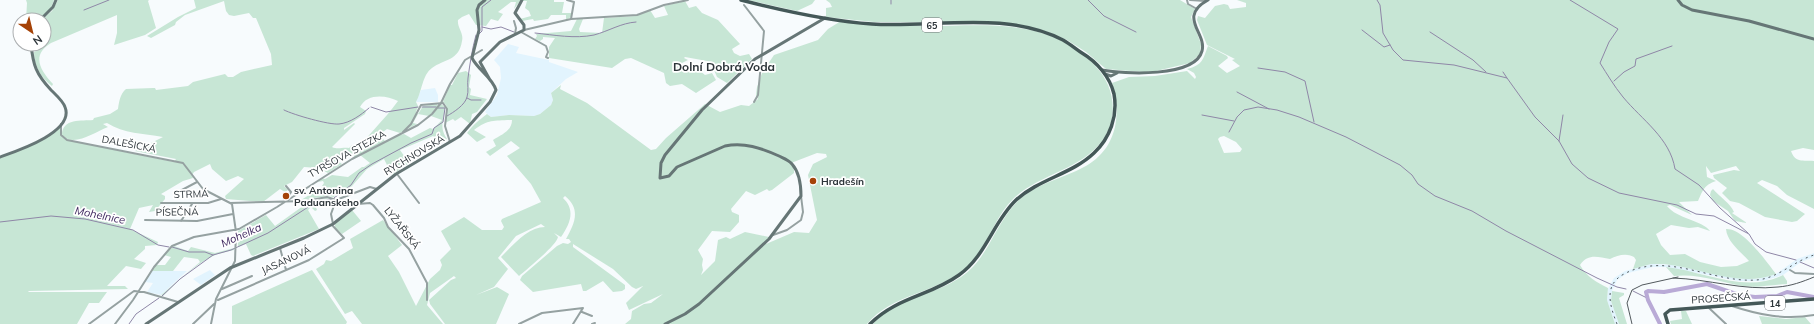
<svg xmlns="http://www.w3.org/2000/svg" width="1814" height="324" viewBox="0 0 1814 324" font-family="Mulish,sans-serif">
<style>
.built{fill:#e2f4fe}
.green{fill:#c7e6d5;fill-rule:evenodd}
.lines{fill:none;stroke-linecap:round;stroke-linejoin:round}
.stream{stroke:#8f87a7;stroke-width:1}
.river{stroke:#b9aad6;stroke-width:4}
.street{stroke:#95a1a1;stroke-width:2}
.secondary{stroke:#667676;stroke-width:3}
.primary{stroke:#445858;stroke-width:3.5}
.tram{stroke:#52595d;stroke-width:1}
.rail{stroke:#52595d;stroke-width:1;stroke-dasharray:2 4;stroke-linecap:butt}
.poi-dot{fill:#a54207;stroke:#fff;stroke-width:1.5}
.labels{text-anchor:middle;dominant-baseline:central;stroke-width:3.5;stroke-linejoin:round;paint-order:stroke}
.shield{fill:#fff;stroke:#6c7275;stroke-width:1}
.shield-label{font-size:9px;font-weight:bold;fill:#2d353a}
.street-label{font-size:10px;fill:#2d353a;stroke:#fff}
.poi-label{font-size:10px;font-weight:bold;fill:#2d353a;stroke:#fff;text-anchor:start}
.water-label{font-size:11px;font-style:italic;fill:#3f285f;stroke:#fff}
.quarter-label{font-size:12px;font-weight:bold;fill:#2d353a;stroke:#fff}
</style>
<rect width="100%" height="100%" fill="#f7fbfd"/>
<path class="built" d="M 508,44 L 519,47 L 516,53 L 549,60 L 549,62 L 578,72 L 566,79 L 551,93 L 553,100 L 551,105 L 540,114 L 534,116 L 509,115 L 491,117 L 485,112 L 497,95 L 501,78 L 500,67 L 494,60 Z
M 435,88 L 438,95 L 438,102 L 416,102 L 421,90 Z
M 1814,253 L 1814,257 L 1801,262 L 1783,275 L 1763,281 L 1738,281 L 1666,267 L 1653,267 L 1628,273 L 1617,280 L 1612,291 L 1611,301 L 1619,324 L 1615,324 L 1607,300 L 1608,289 L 1614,278 L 1625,271 L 1651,264 L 1673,265 L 1731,277 L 1756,279 L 1776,274 L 1797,259 Z
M 210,270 L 215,275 L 201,285 L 193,279 Z
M 152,271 L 187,271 L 161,295 L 147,292 L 153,283 L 145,282 Z"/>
<path class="green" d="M 26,0 L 54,0 L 51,8 L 38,20 L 26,20 L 27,3 Z
M 58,0 L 149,0 L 148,1 L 156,28 L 145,35 L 114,45 L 117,33 L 117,15 L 51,43 C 31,55 40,70 53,84 L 52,86 C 41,78 34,66 34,52 L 39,50 L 46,41 L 44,37 L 44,20 L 41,20 L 52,11 Z
M 194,0 L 521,0 L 514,9 L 516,2 L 511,2 L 498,12 L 503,14 L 498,21 L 491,19 L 486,26 L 476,25 L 469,14 L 462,17 L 458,20 C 457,28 464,33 462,41 C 459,61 444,59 432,68 C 422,75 422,92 416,102 L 418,106 L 416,112 L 418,114 L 423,106 L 437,104 L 438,106 L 429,116 L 418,114 L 413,123 L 417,124 L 400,133 L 387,129 L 379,135 L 385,141 L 353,158 C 364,137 384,121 398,101 C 386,95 367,93 360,107 L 366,111 L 365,114 L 344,128 L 344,130 L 354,123 L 355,124 L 332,147 C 338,150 342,147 349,148 L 352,145 L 359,147 L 353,154 C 346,153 340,154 335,159 L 342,164 L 328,173 L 318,168 L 304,167 L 292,182 L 284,186 L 288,190 L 285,192 L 280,189 L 263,202 L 226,199 L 225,196 L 244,179 L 238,176 L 226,181 L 212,169 L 210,164 L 194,172 L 192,175 L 193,178 L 183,181 L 161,194 L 165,196 L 165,199 L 155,211 L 149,212 L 153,205 L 139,208 L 130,229 L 158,242 L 157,245 L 145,246 L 145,249 L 134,259 L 146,263 L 141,269 L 126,266 L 107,286 L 125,286 L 128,289 L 29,291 L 28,292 L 107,292 L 99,303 L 89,303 L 77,324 L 0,324 L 0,158 L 34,144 L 60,128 L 60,135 L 66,140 L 174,162 L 176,159 L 135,151 L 163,137 C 143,133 124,134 107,123 L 103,124 L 108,127 C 95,132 73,148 62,135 C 62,118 82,121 93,120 L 94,118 L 110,114 L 118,109 C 119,102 120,94 126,89 L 153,88 L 155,88 L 156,90 L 188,86 L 193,82 L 225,74 L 228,77 L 233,77 L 241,72 L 272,65 L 271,54 L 256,18 L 253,18 L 249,13 L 234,16 L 229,15 L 226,11 L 224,1 L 185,15 L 176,22 L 175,25 L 151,38 L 147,36 L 178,17 L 196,8 Z
M 523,0 L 554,0 L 554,2 L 564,2 L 562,13 L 571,13 L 571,17 L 566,20 L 566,15 L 551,15 L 548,19 L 534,21 L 533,19 L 522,21 L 520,19 L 531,16 L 529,11 L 525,8 L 527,1 L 522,1 Z
M 748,0 L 815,0 L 812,4 L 797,11 Z
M 826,0 L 1180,0 L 1195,9 L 1191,17 L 1201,44 L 1200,54 L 1190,63 L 1156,71 L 1144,72 L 1106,69 L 1086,52 L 1067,40 L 1048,32 L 1023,25 L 1004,23 L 874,22 L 826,17 L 826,8 L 832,7 L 830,3 Z
M 1237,0 L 1814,0 L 1814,150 L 1803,148 L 1791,151 C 1795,163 1803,160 1814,161 L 1814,209 L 1787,195 L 1777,186 L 1762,180 L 1757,183 L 1805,214 L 1797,221 L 1792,222 L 1765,217 L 1739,203 L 1730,201 L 1722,193 L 1727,188 L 1714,178 L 1713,175 L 1734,170 L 1740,171 L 1736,166 L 1711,173 L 1706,166 L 1707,177 L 1716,181 C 1704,185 1703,190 1698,201 L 1679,202 L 1692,215 L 1670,205 L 1667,206 C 1677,219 1702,220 1710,231 L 1698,227 L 1689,228 L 1671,225 L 1656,234 L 1661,245 L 1670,255 L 1685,254 L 1700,262 L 1721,267 L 1737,266 L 1749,261 C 1741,252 1727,242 1726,229 C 1743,228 1766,261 1776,274 C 1740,288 1701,268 1664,264 L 1651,264 L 1633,269 L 1636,260 L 1634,257 C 1626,253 1618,255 1610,259 C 1598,257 1588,253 1580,265 C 1587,277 1596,282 1608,288 L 1607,300 L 1615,324 L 873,324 C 895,298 933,296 961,277 C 988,259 994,226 1016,203 C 1048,170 1102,180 1115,127 C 1118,111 1117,98 1112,83 L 1129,77 L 1155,76 L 1187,71 L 1195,79 L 1196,77 L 1194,73 L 1187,69 C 1203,65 1203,59 1208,46 L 1227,56 L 1228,58 L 1218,66 L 1227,73 L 1240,66 L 1232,60 L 1235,59 L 1207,45 L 1197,20 L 1198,16 L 1205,18 L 1215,6 L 1224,4 L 1228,5 L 1230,9 L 1246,7 L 1246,3 ZM 1224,136 L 1236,142 L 1242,149 L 1240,152 L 1224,153 L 1218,139 L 1220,137 Z
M 685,1 L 689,8 L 696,6 L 702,13 L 718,20 L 740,44 L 732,49 L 734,53 L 740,56 L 749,54 L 752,59 L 727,83 L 717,77 L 711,63 L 707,61 L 685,57 L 684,58 L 688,60 L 680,64 L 685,69 L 694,66 L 705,75 L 712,73 L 716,80 L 696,93 L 682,84 L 670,86 L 666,83 L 664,73 L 631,58 L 625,59 L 612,68 L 549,58 L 549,47 L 555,38 L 543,37 L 543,39 L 540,41 L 535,39 L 537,36 L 536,34 L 571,31 L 577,19 L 583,19 L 579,29 L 580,32 L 602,33 L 604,18 L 636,16 L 650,10 L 655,18 L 668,15 L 664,6 Z
M 841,21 C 867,23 893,26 920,26 C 975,27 1037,16 1084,55 C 1094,64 1103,73 1108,85 C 1116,104 1114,125 1102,141 C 1080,170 1040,174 1014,198 C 993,218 987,251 963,270 C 934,294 892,294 867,324 L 625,324 L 631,319 L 632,311 L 644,304 L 651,303 L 663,294 L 629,310 L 626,303 L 643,286 L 636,289 L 632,287 L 613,269 L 573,244 L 573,247 L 625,285 L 625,289 L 622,291 L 613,292 L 603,281 L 586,291 L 583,291 L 581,284 L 533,292 L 520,280 L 522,276 L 557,246 L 563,243 L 568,244 L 571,242 L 569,239 L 566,239 C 575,223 581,209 565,196 L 563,198 C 576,210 570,224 561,237 L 554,233 L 558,237 C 557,245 527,269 519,276 L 501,257 C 513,245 528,227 545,227 L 541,224 L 516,236 L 498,258 L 508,269 L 494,287 L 476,295 L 497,287 L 509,294 L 496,324 L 445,324 L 430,304 L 429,300 L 451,280 L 456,278 L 454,276 L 430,293 L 427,305 L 443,324 L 362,324 L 352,311 L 345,314 L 316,269 L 324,264 L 326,260 L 331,261 L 353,248 L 350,239 L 383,220 L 402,245 L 388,256 L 399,272 L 416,306 L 430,279 L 440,270 L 442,265 L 440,260 L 451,249 L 441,231 L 464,217 L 482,230 L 502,230 L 504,227 L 501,221 L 502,219 L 541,202 L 531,184 L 507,156 L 520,148 L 511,141 L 490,156 L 486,152 L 496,146 L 493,140 C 501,135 512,131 512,120 C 494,121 489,119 474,130 L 486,137 L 477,142 L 467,133 C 473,125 479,120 487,114 L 491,117 L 509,115 L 534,116 L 540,114 L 551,105 L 553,100 L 551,93 L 561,85 L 560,89 L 587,103 L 651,150 L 656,149 L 666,138 L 705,104 L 720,112 L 741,105 L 749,106 L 758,99 L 756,95 L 757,87 L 762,73 L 774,55 L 818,40 L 828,29 ZM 817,153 L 826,154 L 827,157 L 813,164 L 808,175 L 817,220 L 809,233 L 794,232 L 766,244 L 769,237 L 745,232 L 730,239 L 726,237 L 718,240 L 715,261 L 701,275 L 703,270 L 702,265 L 703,259 L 698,250 L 712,231 L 730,232 L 739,222 L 739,215 L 732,212 L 731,209 L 746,191 L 755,195 L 767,189 L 769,191 L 772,190 L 794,173 L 794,170 L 791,163 Z
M 466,71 L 471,75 L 469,87 L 471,89 L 470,95 L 487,99 L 477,112 L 472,114 L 470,124 L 461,117 L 455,121 L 453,119 L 445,123 C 446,115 450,107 443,102 L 450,85 L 452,85 L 458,73 Z
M 441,104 L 445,107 C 445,120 438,125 447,139 L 441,142 L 433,136 L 400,150 L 409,163 L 392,175 L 384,159 L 367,169 L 352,186 L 343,193 L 341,186 L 340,192 L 334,197 L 328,196 L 301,200 L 324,186 L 322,186 L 324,183 L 323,181 L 318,182 L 322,178 L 325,179 L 332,175 L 348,177 L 362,167 L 364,167 L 370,163 L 360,155 L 397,136 L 404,134 L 411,138 L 430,128 L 433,129 L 442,120 L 431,116 Z
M 1713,189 C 1719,196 1731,204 1734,212 L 1732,213 L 1747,223 L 1735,221 L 1728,211 L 1713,201 L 1710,195 L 1711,191 Z
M 326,198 L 334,200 C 326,199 321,200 315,205 L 317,210 L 315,211 L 311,207 L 308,210 L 319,229 L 253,256 L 251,255 L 246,244 L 238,247 L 238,231 L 266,215 L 275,226 L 310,201 Z
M 352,210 L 361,221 L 342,234 L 335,228 L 335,224 Z
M 174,246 L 188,251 L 191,247 L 215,253 L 234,248 L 234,250 C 227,252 219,253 213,256 C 194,265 177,282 163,296 L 161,295 L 200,262 L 198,259 L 184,257 L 173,271 L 152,271 L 156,265 L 165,265 L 171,257 L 164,255 Z
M 1666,267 C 1703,271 1746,294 1783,275 L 1787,281 L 1787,284 C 1772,285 1757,288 1743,286 C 1720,282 1698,273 1674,276 Z
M 312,270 L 347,322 L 346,324 L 232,324 L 232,306 Z
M 1612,291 L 1624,293 L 1624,295 L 1619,298 L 1627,324 L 1619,324 L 1611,301 Z
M 1681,311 L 1686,311 L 1692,324 L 1671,324 L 1670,321 L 1682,319 Z
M 1759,316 L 1786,319 L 1805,317 L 1811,324 L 1762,324 Z"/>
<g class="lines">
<path class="stream" d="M 891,0 L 891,4
M 1088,0 L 1104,16 L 1136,32
M 1377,0 L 1380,5 L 1383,33 L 1393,50 L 1403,60 L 1454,65 L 1507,78 L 1535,117 L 1559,141 L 1572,164 L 1588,178 L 1619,193 L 1677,205 L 1696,214 L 1714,216 L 1749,234 L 1755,244 L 1766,252 L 1796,260
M 1570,0 L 1618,29 L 1609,42 L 1600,63 C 1607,74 1614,86 1623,97 C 1642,120 1670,138 1675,169 L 1699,185 L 1720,208 L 1748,233
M 84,10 L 109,0
M 482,27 L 491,29 L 501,27 L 514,32
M 1362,30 L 1384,47 L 1390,45
M 1430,32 L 1473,60 L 1486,72
M 535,33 C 554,35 575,39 594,35 C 609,31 621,23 636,22
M 479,34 L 482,31 L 482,7 L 491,0
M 1258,68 L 1285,72 L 1305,81 L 1314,122
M 1503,72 L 1507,78
M 1614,81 L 1624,72 L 1635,66 L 1636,59 L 1672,46
M 1237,92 L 1269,109
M 467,98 L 471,100 L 481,100
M 371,107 L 386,112 L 418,107
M 422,107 L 436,107
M 284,110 C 294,115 329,125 339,124 C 350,123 361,115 369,108
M 1202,115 L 1234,121
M 447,116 C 454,112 465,105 467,97 C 469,91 467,84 468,78 C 470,63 472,50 476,35
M 1229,132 L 1237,117 L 1244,110 L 1258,107 L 1277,110 L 1299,117 L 1346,137 L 1400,165 L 1412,175 L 1418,184 L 1435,196 L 1472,211 L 1506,231 L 1597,278 L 1617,287 L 1626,289
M 1559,141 L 1563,115
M 334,198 L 351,185 L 359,173 L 372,164 L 411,143 L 432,134 L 434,128 L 443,122 L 445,108 L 438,108
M 0,222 L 51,216 L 85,219 L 133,230 L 158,245 L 169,247
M 172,247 L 189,252 L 205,252 L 213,255
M 1800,262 L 1814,268
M 1633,291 L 1647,298
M 162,296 L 180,279 L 213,255 L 231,250 L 268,233 L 316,202 L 332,199
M 129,324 L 136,314 L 159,298"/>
<path class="river" d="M 1660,324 L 1648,300 L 1646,292 L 1648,291 L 1664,292 L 1707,284 L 1739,295 L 1755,297 L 1777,296 L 1787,292 L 1814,297"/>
<path class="street" d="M 567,0 L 574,2 L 571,19
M 1187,0 L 1188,4 L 1197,9
M 1190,0 L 1205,1
M 744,5 L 764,31 L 758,95 L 754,102
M 514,21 L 516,28 L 515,34
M 524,30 L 571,19 L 637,15 L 664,5 L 688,0
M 521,32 L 546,46 L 548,52 L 546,57 L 548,58
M 61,124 L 61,135 L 67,140 L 183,163 L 203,189 L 232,204 L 236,232 L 235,261 L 216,299 L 211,324
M 403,132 L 411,124 L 421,105 L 443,103 L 447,109 L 445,126 L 450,142
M 397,174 L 419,203
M 286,186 L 291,192 L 287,199
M 180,191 L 197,182
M 336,200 L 370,187 L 377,189
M 161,203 L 208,203 L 221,199
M 230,203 L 306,201 L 327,197 L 336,200 L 331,214 L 333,224
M 358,204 L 370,203 L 373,205 L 384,218 L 388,227 L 409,249 L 427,283 L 427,300
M 145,220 L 197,221 L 233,214
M 181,221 L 192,204
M 773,235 L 787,230 L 801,220 L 803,212 L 801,196
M 280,248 L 286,270
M 1790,270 L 1795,273 L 1814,274
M 222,289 L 252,276
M 218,300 L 309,260 L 344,238 L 332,225
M 1732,306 C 1759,315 1785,320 1814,315
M 1709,308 L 1726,324
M 582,312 L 592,316
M 89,324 L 134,291 L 144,292 L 178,302
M 115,324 L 133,300 L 154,267 L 172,246 L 194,237 L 239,229 L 277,207 L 352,159 L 418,125 L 432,114 L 441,103 L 450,84 L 465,60 L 482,50
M 193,324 L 214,304
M 519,324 L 542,313 L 583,308 L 573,324
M 592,324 L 595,323"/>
<path class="secondary" d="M 1678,0 L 1682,5 L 1692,10 L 1749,21 L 1814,39
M 40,20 L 53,7 L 56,0
M 1102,70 C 1123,74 1195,78 1202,51 C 1207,33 1177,17 1208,0
M 1105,74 L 1111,76 L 1117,73
M 490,80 L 480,62 L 500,42 L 524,30 L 524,25 L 515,13 L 522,0
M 0,157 C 17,151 75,132 65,107 C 63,101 56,95 51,90 C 36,74 33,65 31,44
M 146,324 L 230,268 L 304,238 L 333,224 L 396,174 L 460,136 L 490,102 L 496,90 C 492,77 478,70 472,58 L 479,30 L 477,10 L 479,5 L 485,0
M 665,324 L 685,314 L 699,304 L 769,239 L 801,196 C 801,185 799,172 792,164 C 789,160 783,158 779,156 C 761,148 744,142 725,146 L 677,167 L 669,176 L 660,178 L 661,163 L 665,155 L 702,110 L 755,59 L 825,18"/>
<path class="primary" d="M 741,0 C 784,11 828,21 872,24 C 934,28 1005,10 1063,40 C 1070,44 1076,49 1082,53 C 1097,62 1110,77 1114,94 C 1118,116 1110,138 1094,153 C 1072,174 1039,179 1016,200 C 993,222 986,256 959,275 C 930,296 897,297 870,324
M 1668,324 L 1665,314 L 1670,310 L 1814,299"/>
<path class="tram" d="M 1673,278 C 1708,279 1744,291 1778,287 C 1791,286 1802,282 1814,277
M 1632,324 L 1627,303 L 1632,290 L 1642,285 L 1678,277"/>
<path class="rail" d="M 1617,324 C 1610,306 1603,285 1624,274 C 1667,251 1712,283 1756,280 C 1777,279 1794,261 1814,255"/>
</g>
<g class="poi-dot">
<circle cx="813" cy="181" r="4"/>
<circle cx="286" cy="196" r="4"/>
</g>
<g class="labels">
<g class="shield">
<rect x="922" y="18" width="20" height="14" rx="3"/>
<rect x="1765" y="296" width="20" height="14" rx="3"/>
</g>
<g class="shield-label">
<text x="932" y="25">65</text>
<text x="1775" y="303">14</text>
</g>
<g class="street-label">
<text transform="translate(129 144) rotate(11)">DALEŠICKÁ</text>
<text transform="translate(347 154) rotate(-29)">TYRŠOVA STEZKA</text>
<text transform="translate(414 155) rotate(-31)">RYCHNOVSKÁ</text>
<text transform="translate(191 194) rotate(-2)">STRMÁ</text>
<text transform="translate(177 212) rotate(-1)">PÍSEČNÁ</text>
<text transform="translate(402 228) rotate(52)">LYŽAŘSKÁ</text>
<text transform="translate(286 260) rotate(-25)">JASANOVÁ</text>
<text transform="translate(1721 298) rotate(-4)">PROSEČSKÁ</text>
</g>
<g class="poi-label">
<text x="821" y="181">Hradešín</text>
<text x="294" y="190">sv. Antonina<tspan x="294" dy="12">Paduanskeho</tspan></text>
</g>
<g class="water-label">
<text transform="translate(100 215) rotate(11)">Mohelnice</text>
<text transform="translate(241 235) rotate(-24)">Mohelka</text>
</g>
<g class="quarter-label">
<text x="724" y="66">Dolní Dobrá Voda</text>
</g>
</g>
<g transform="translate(32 32) rotate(145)"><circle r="19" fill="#ffffff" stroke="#abaeb0"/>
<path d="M0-3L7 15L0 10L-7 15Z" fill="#a54207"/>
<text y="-6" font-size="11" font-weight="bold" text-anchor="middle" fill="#2d353a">N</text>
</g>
</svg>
